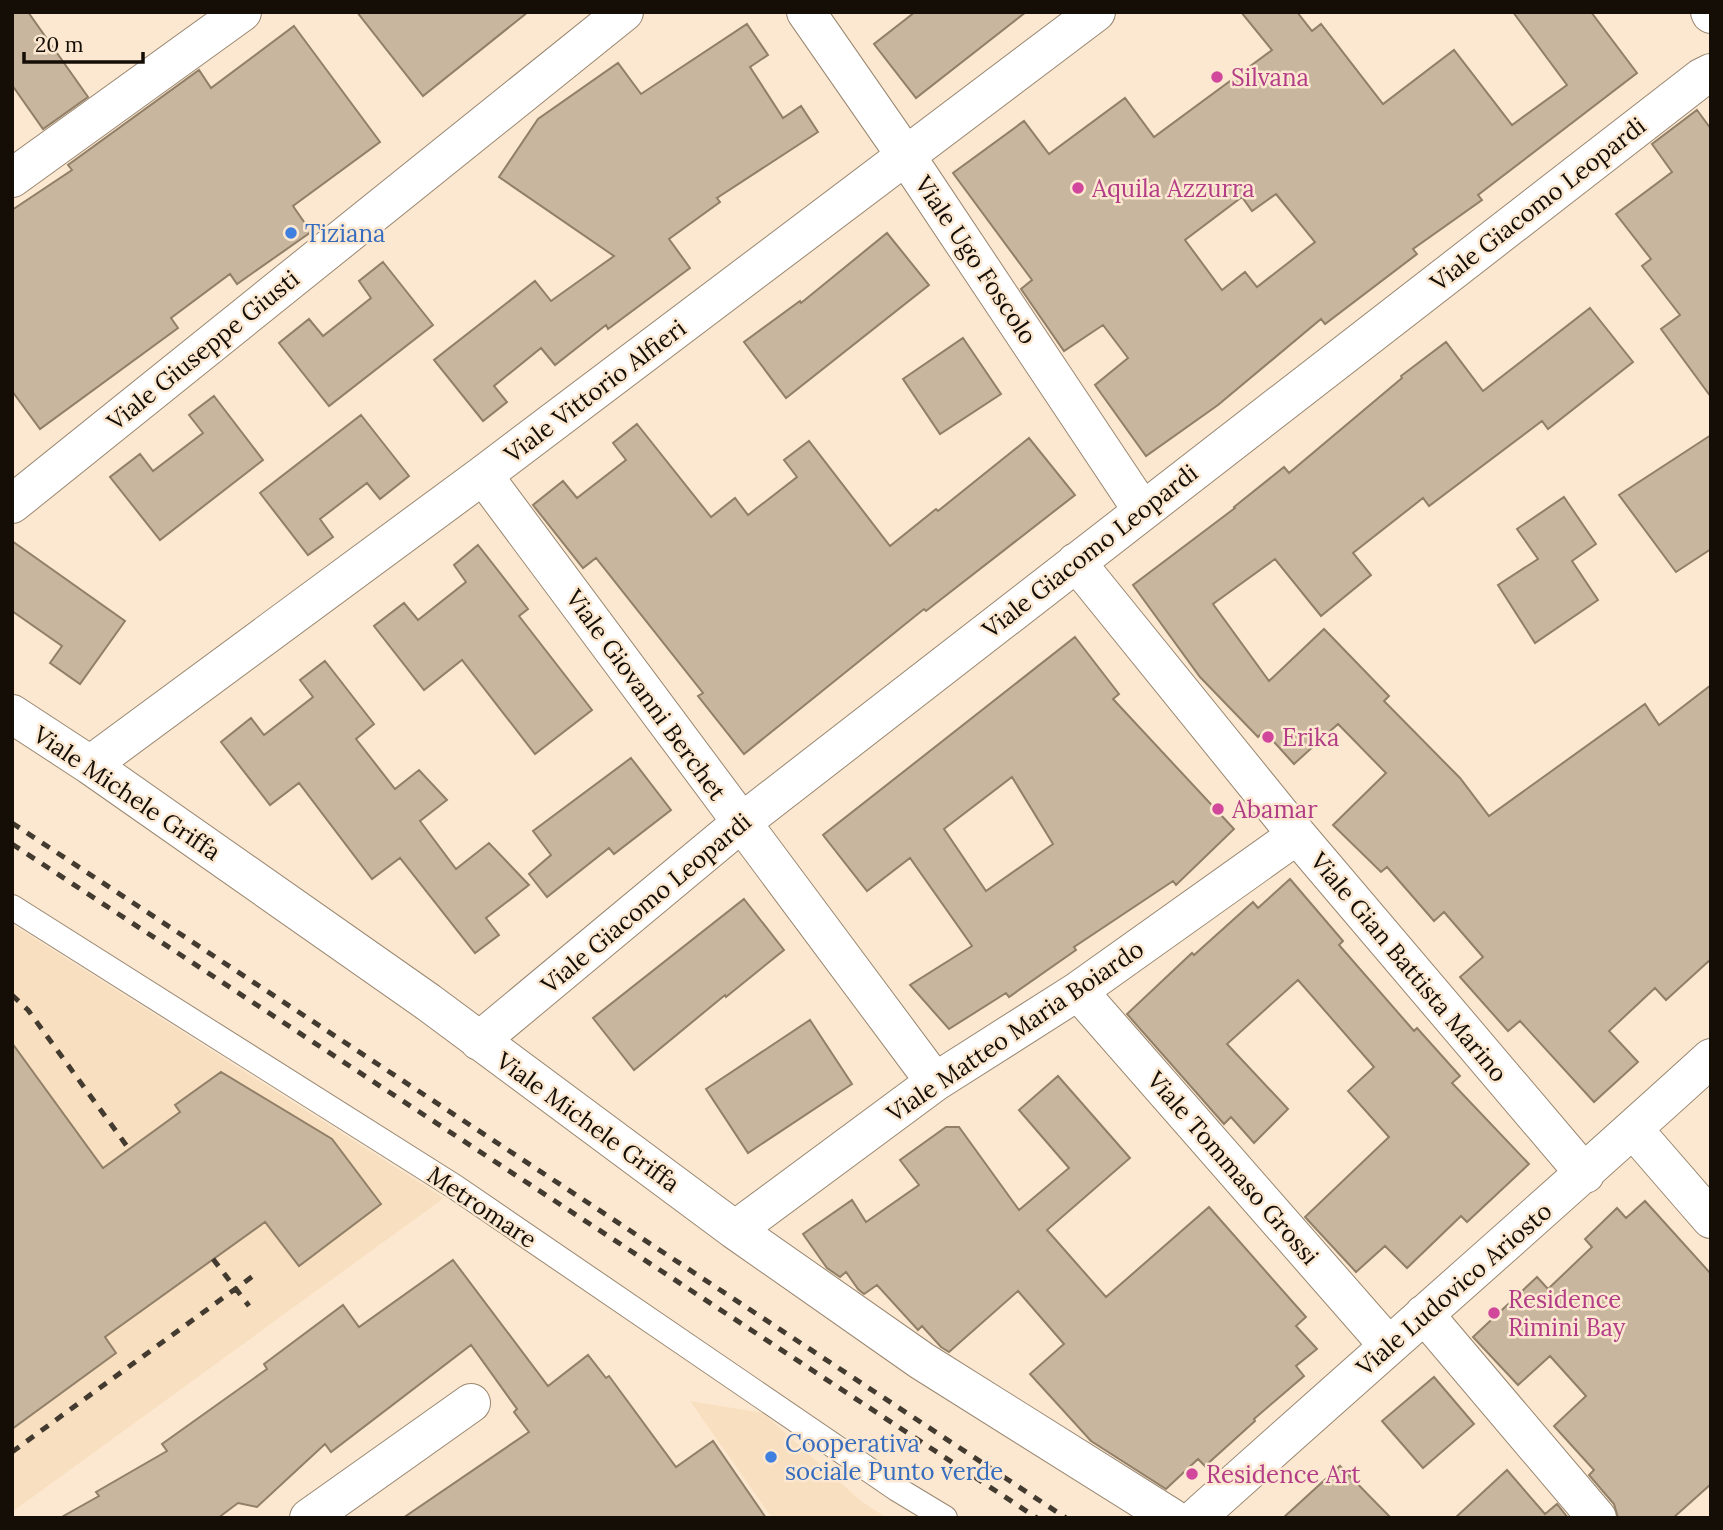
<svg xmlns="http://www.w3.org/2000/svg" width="1723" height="1530" viewBox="0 0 1723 1530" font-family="Lora,serif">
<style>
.built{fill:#f8dfc0}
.building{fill:#c8b69e;stroke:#917f68;stroke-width:2;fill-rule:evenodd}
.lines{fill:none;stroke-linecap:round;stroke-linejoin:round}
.lane-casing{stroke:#998771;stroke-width:26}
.street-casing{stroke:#998771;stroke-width:40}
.secondary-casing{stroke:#998771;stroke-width:40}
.lane{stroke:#fff;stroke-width:24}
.street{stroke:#fff;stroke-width:38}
.secondary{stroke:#fff;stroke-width:38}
.rail{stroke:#443b30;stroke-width:5;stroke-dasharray:9 9;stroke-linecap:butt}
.hotel-dot{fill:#d1479c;stroke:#fce8d0;stroke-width:2.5}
.shop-dot{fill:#3f7fe0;stroke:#fce8d0;stroke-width:2.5}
.labels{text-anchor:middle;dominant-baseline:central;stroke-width:5;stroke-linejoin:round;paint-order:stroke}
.hotel-label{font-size:24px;fill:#b23c85;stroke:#fce8d0;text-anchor:start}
.street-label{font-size:24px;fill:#140e06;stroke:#fce8d0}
.shop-label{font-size:24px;fill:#366cbe;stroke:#fce8d0;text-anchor:start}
</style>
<rect width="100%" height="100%" fill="#fce8d0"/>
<path class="built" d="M 12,924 L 444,1198 L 12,1512 Z
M 690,1401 L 763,1413 L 861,1501 L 887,1518 L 772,1518 Z"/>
<path class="building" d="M 12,12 L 28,12 L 88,97 L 43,129 L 12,85 Z
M 357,12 L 528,12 L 423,96 Z
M 915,12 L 1026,12 L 916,98 L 874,44 Z
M 1241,12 L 1297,12 L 1312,31 L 1321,24 L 1383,104 L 1454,50 L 1512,125 L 1567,85 L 1513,12 L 1591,12 L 1637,73 L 1478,195 L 1482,200 L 1413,249 L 1417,254 L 1325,324 L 1321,319 L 1218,405 L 1146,456 L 1095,385 L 1128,358 L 1103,325 L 1064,351 L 1021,289 L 1032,280 L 953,173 L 1024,121 L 1049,154 L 1125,98 L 1154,137 L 1272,50 ZM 1276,194 L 1315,242 L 1257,287 L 1245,272 L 1222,290 L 1185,240 L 1242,197 L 1252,211 Z
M 747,24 L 768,55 L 750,67 L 783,118 L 801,106 L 818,132 L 717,198 L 720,202 L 669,239 L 690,268 L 608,329 L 606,325 L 555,365 L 541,348 L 494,386 L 507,402 L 483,421 L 434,360 L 535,281 L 551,301 L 614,256 L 499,177 L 538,119 L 618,63 L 641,94 Z
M 294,26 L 380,142 L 293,206 L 311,232 L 237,284 L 230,274 L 171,318 L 178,328 L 40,429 L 12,391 L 12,210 L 72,170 L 68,165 L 199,70 L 211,88 Z
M 1697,110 L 1711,129 L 1711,397 L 1661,329 L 1680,315 L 1642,266 L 1651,259 L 1616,214 L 1672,172 L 1652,144 Z
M 887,233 L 929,285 L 786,398 L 744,342 L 800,301 L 801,303 Z
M 383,262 L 433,325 L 329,406 L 279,343 L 309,319 L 323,336 L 371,298 L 359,281 Z
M 1590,308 L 1633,362 L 1548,429 L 1542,421 L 1429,506 L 1423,498 L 1353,553 L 1371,575 L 1321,616 L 1275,559 L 1213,604 L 1269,681 L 1324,629 L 1389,696 L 1384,701 L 1460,778 L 1489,816 L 1645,704 L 1659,725 L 1711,685 L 1711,959 L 1666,1000 L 1655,988 L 1609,1031 L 1638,1062 L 1594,1102 L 1520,1021 L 1508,1031 L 1460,977 L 1483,957 L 1444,912 L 1434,921 L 1387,867 L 1381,872 L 1333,825 L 1386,773 L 1338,724 L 1294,764 L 1264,731 L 1258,737 L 1200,677 L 1133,585 L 1235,508 L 1234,507 L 1284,467 L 1289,473 L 1402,378 L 1401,376 L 1446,342 L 1483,391 Z
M 963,338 L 1001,394 L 940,434 L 903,379 Z
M 214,396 L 263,460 L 160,540 L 110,477 L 140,454 L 153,471 L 203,433 L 189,415 Z
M 361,415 L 409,476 L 380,499 L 367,483 L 320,519 L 333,537 L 308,555 L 260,493 Z
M 637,424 L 711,517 L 735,498 L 748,515 L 797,477 L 784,460 L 809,441 L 890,546 L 936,509 L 938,511 L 1029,438 L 1075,495 L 926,611 L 924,609 L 744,754 L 698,696 L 703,693 L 596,558 L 583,568 L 533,505 L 563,481 L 577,498 L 626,460 L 613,443 Z
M 1711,435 L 1711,549 L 1676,572 L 1619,495 Z
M 1564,497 L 1596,544 L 1572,561 L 1598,600 L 1535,643 L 1498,585 L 1538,559 L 1517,529 Z
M 12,541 L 125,621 L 80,684 L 50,663 L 62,646 L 12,611 Z
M 478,545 L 528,609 L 519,616 L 592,710 L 535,754 L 462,660 L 424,690 L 374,626 L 404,603 L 418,620 L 466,582 L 454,565 Z
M 1075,637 L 1119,694 L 1113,699 L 1234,829 L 1176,885 L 1173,881 L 1074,947 L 1076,950 L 1009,997 L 1006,993 L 949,1029 L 910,985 L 972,946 L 910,858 L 867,891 L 823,835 ZM 1012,777 L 1053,844 L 986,891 L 944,829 Z
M 325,661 L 374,724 L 356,739 L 395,789 L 419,770 L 447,800 L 420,821 L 456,869 L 489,843 L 529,885 L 486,918 L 499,935 L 475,953 L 400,858 L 372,879 L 299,783 L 270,805 L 221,742 L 251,718 L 264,735 L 313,697 L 300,680 Z
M 631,758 L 671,810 L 614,854 L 609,848 L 547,897 L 529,874 L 551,855 L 533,831 Z
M 1290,879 L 1343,941 L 1339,945 L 1414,1031 L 1417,1028 L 1460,1076 L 1452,1083 L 1529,1164 L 1467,1222 L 1461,1216 L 1407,1268 L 1385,1246 L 1356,1272 L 1305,1217 L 1389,1137 L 1348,1091 L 1374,1067 L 1298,980 L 1227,1044 L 1288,1109 L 1254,1143 L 1231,1117 L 1224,1124 L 1127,1014 L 1192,953 L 1194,955 L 1253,902 L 1258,908 Z
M 744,899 L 784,950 L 726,997 L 725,995 L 634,1070 L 593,1018 Z
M 810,1020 L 852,1084 L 748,1153 L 706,1089 Z
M 12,1043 L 103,1168 L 180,1112 L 175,1105 L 221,1072 L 332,1139 L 381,1204 L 299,1266 L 265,1222 L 105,1337 L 116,1353 L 12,1429 Z
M 1058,1076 L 1130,1158 L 1047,1230 L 1106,1297 L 1209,1207 L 1306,1317 L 1296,1326 L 1317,1349 L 1296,1366 L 1304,1376 L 1254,1419 L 1255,1421 L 1205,1466 L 1198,1459 L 1166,1489 L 1091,1441 L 1030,1374 L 1064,1344 L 1018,1291 L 949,1352 L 941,1347 L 922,1326 L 918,1330 L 877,1285 L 864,1294 L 858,1289 L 846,1272 L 840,1277 L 827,1268 L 803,1234 L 852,1200 L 866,1222 L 919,1185 L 900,1160 L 946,1127 L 959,1127 L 1019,1210 L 1069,1168 L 1019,1110 Z
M 1645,1201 L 1711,1274 L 1711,1484 L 1673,1518 L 1618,1518 L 1614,1504 L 1589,1475 L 1594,1470 L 1554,1426 L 1586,1396 L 1550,1356 L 1518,1385 L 1473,1337 L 1537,1277 L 1548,1289 L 1592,1247 L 1585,1239 L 1617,1208 L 1626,1218 Z
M 453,1260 L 548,1386 L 588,1355 L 606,1378 L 609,1376 L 676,1467 L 713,1441 L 766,1518 L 403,1518 L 529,1432 L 514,1412 L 517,1409 L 471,1345 L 331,1452 L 325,1444 L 257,1507 L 238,1503 L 218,1518 L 60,1518 L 99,1496 L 96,1492 L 167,1451 L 162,1444 L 267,1369 L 264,1364 L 343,1305 L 359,1327 Z
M 1434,1377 L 1474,1424 L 1423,1468 L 1382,1421 Z
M 1340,1466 L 1391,1518 L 1283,1518 Z
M 1507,1470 L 1545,1514 L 1557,1504 L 1568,1518 L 1455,1518 Z"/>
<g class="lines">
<defs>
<path id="lane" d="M 12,907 L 455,1187 L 897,1489 L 945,1518"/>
<path id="street" d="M 806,12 L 906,156 L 1142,510
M 12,178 L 242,12
M 483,475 L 935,1082
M 12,504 L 624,12
M 1076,562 L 1297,835 L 1585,1174
M 12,714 L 90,765 L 428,1002 L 735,1230 L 922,1361 L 1172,1518
M 90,765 L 483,475 L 1096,12
M 1078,991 L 1388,1345
M 479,1041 L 741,823 L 1701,78 L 1711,73
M 1633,1129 L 1711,1219
M 735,1230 L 935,1082 L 1078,991 L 1297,835
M 1424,1314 L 1597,1518
M 309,1518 L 471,1403
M 1196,1518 C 1367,1364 1541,1213 1711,1058"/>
<path id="secondary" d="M 1710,12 L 1711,14"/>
</defs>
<use href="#lane" class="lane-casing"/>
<use href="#street" class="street-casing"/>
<use href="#secondary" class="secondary-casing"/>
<use href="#lane" class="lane"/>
<use href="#street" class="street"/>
<use href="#secondary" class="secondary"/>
<path class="rail" d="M 12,823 L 1066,1518
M 12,844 L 1037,1518
M 12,995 L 28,1010 L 129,1149
M 213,1259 L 249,1306
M 12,1452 L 253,1276"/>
</g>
<g class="hotel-dot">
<circle cx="1217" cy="77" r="7"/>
<circle cx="1078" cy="188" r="7"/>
<circle cx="1268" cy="737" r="7"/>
<circle cx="1218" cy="809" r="7"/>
<circle cx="1494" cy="1313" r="7"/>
<circle cx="1192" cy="1474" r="7"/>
</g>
<g class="shop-dot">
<circle cx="291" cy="233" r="7"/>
<circle cx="771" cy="1457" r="7"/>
</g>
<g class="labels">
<g class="hotel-label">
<text x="1231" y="77">Silvana</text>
<text x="1092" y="188">Aquila Azzurra</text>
<text x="1282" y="737">Erika</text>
<text x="1232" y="809">Abamar</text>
<text x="1508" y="1299">Residence<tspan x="1508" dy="28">Rimini Bay</tspan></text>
<text x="1206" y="1474">Residence Art</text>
</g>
<g class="street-label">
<text transform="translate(1538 204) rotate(-38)">Viale Giacomo Leopardi</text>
<text transform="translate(976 260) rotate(56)">Viale Ugo Foscolo</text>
<text transform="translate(203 350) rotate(-39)">Viale Giuseppe Giusti</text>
<text transform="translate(595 391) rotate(-37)">Viale Vittorio Alfieri</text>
<text transform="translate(1090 551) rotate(-38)">Viale Giacomo Leopardi</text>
<text transform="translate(646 695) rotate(54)">Viale Giovanni Berchet</text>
<text transform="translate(127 793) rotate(34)">Viale Michele Griffa</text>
<text transform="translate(646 903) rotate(-40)">Viale Giacomo Leopardi</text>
<text transform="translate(1409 967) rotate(50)">Viale Gian Battista Marino</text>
<text transform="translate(1015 1031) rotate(-34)">Viale Matteo Maria Boiardo</text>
<text transform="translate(588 1122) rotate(36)">Viale Michele Griffa</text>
<text transform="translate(1233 1168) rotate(49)">Viale Tommaso Grossi</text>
<text transform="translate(482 1207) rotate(34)">Metromare</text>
<text transform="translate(1454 1289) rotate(-41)">Viale Ludovico Ariosto</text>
</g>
<g class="shop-label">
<text x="305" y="233">Tiziana</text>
<text x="785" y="1443">Cooperativa<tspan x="785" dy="28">sociale Punto verde</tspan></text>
</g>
</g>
<rect width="1723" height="1530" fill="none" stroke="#140e06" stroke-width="28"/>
<path d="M24 52v10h119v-10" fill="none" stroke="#140e06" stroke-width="3.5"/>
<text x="35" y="52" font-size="21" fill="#140e06" stroke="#fce8d0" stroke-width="5" paint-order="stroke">20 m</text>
</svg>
